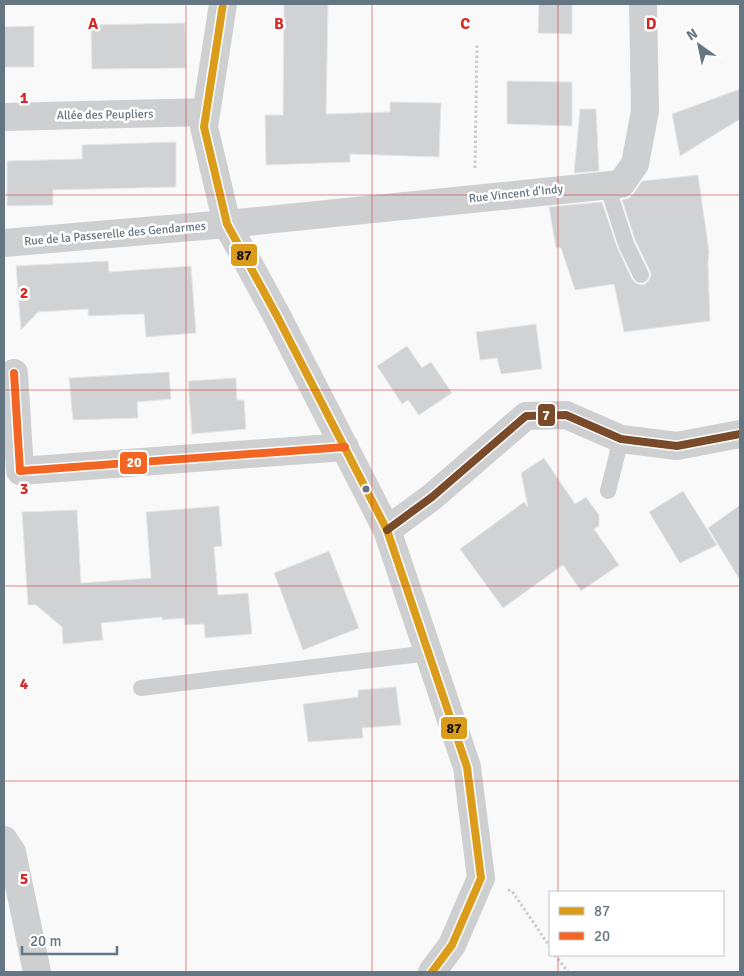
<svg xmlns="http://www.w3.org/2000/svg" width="744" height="976" viewBox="0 0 744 976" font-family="Signika,sans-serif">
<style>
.building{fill:#d0d2d3;stroke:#e8e8e8}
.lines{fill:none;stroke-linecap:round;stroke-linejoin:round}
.path{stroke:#cbcccd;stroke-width:3;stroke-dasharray:2.5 2.5;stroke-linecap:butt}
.service{stroke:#cecfd0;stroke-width:16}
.minor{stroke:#cecfd0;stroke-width:28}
.bus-1-casing{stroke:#fff;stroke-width:11}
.bus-2-casing{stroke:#fff;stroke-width:11}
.bus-3-casing{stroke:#fff;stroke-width:11}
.bus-1{stroke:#da9c1a;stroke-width:8}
.bus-2{stroke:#f26522;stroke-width:8}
.bus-3{stroke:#7a4b2a;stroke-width:8}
.grid{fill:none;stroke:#d62828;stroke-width:1;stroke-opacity:0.55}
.bus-dot{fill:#657683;stroke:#fff;stroke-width:2}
.labels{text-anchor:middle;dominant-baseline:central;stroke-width:5;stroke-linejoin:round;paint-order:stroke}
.street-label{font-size:12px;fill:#657683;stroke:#fff}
.grid-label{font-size:16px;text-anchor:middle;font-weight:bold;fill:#d62828;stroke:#fff;stroke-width:5;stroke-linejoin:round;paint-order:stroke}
.line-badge{stroke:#fff;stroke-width:2}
.badge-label{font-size:14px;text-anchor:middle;font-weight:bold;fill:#fff}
.pale-badge-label{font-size:14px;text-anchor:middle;font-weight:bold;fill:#111}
</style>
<rect width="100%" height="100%" fill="#f9f9f9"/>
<path class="building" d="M 284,4 L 328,4 L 326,114 L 390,112 L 390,102 L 441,103 L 439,157 L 350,154 L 350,162 L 266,165 L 265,115 L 283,115 Z
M 539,4 L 572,4 L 572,34 L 538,33 Z
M 185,23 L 186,68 L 92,69 L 91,25 Z
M 34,26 L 34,67 L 4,67 L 4,27 Z
M 507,81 L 572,82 L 572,126 L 507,124 Z
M 740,89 L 740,119 L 680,156 L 672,114 Z
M 580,109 L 596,109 L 599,171 L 574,173 Z
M 176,142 L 176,187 L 53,190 L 53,205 L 7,206 L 7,161 L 82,159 L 82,145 Z
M 698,175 L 709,251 L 708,263 L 710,321 L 624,332 L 614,284 L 575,290 L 561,248 L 556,248 L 549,207 L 602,202 L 617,247 L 632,279 L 636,283 L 641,285 L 645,284 L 649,280 L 651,275 L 650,271 L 635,240 L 622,200 L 629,198 L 634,193 L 642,181 Z
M 108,261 L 109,272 L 191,266 L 196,333 L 146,337 L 144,314 L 88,316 L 88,309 L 38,312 L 21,330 L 16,266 Z
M 536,324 L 542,369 L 501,374 L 497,358 L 480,360 L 476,332 Z
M 407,346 L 422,368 L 431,362 L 452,393 L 419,415 L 408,400 L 402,404 L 377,366 Z
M 169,372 L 171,399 L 137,402 L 138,418 L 73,420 L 69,378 Z
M 236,378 L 237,400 L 244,400 L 246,429 L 192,434 L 188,381 Z
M 544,458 L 575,504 L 586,497 L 599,515 L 599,526 L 594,529 L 619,565 L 581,591 L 563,565 L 503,608 L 460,549 L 524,502 L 528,507 L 521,473 Z
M 683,491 L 717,545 L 680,563 L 649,512 Z
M 740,505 L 740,580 L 708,528 Z
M 219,506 L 222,546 L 214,547 L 218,595 L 248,593 L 252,634 L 205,638 L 204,624 L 185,625 L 184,618 L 162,620 L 162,617 L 101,623 L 103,640 L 63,644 L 62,627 L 36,605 L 28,605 L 22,512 L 77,510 L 81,583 L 151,578 L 146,512 Z
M 329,551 L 359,628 L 303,650 L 274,573 Z
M 396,687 L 401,725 L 362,728 L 363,738 L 308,742 L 303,704 L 358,697 L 358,690 Z"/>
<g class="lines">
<path class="path" d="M 475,168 L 477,44
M 508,890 L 512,891 L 550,947
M 555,955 L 568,972"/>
<path class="service" d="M 607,185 L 626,244 L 641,275
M 608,491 L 621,439
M 141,688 L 429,653"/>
<path class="minor" d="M 223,4 L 204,127 L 227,224 L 277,316 L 387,530 L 467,767 L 481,878 L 452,945 L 432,972
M 4,117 L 206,112
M 4,243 L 227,224 L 621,184 L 635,164 L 645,111 L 643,4
M 14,373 L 20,471 L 345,447
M 387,530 L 432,497 L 526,416 L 566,415 L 621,439 L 677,446 L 740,434
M 4,840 L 12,852 L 37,972"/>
<defs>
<path id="bus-1" d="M 223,4 L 204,127 L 227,224 L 277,316 L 387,530 L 467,767 L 481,878 L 452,945 L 432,972"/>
<path id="bus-2" d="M 14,373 L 20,471 L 345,447"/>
<path id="bus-3" d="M 387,530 L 432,497 L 526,416 L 566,415 L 621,439 L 677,446 L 740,434"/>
</defs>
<use href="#bus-1" class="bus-1-casing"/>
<use href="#bus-2" class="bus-2-casing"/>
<use href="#bus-3" class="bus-3-casing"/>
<use href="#bus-1" class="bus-1"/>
<use href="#bus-2" class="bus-2"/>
<use href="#bus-3" class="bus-3"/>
</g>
<path class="grid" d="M 186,4 L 186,972M 372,4 L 372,972M 558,4 L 558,892M 4,195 L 740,195M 4,390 L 740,390M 4,586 L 740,586M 4,781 L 740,781M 558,955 L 558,972"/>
<circle class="bus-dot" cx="366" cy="489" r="4.5"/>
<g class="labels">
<g class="street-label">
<text transform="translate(105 115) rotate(-1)">Allée des Peupliers</text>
<text transform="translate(516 194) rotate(-6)">Rue Vincent d'Indy</text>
<text transform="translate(115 234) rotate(-5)">Rue de la Passerelle des Gendarmes</text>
</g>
</g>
<g class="grid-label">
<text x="93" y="29">A</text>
<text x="279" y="29">B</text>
<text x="465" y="29">C</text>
<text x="651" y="29">D</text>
<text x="24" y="103">1</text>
<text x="24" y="298">2</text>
<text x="24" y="494">3</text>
<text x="24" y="689">4</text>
<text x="24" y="884">5</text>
</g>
<g class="line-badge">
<rect x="230" y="243" width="28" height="24" rx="5" fill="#da9c1a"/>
<rect x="537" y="403" width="19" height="24" rx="5" fill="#7a4b2a"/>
<rect x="119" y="451" width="29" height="24" rx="5" fill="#f26522"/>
<rect x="440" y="716" width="28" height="24" rx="5" fill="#da9c1a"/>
</g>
<g class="badge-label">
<text x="546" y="420">7</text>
<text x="134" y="467">20</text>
</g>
<g class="pale-badge-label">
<text x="244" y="260">87</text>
<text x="454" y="733">87</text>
</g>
<rect width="744" height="976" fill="none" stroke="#657683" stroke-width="10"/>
<rect x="549" y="891" width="175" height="65" fill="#ffffff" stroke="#c1c8cd"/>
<rect x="559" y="907" width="25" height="8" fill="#da9c1a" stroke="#c1c8cd"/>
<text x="594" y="916" font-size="15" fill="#657683">87</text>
<rect x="559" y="932" width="25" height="8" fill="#f26522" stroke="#c1c8cd"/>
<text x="594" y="941" font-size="15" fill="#657683">20</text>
<g transform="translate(699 45) rotate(327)" stroke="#ffffff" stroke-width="4" paint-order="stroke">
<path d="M0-4L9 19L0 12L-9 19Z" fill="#657683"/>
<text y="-8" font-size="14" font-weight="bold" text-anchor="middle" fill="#657683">N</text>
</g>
<path d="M22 946v8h95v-8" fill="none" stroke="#657683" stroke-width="2.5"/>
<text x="30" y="946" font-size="15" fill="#657683" stroke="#ffffff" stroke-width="4" paint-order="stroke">20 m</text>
</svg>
